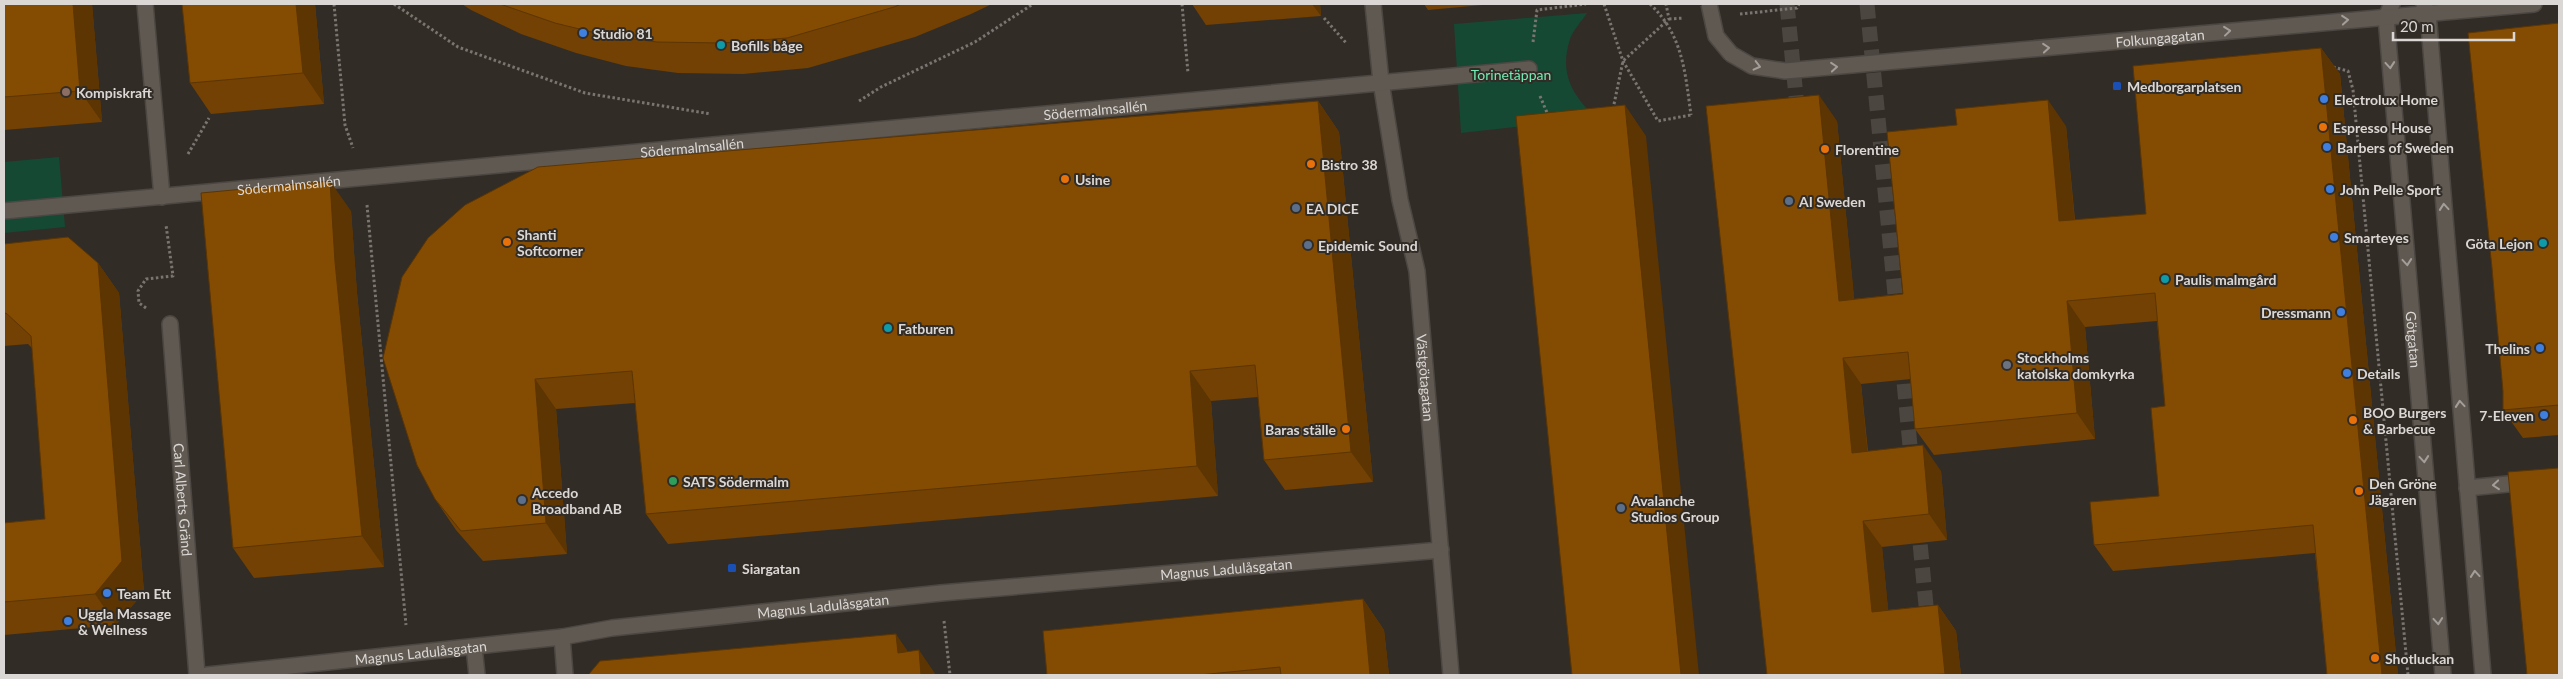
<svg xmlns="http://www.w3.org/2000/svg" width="2563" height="679" viewBox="0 0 2563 679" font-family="Lato,sans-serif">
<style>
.green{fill:#154933}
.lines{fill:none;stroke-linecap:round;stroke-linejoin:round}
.highway-tunnel{stroke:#4b4640;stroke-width:15;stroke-dasharray:15 8;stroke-linecap:butt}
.minor-casing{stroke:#4c4742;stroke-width:18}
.path{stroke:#7b7571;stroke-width:3;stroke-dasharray:2.5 2.5;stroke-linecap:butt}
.minor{stroke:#605952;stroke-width:15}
.minor-bridge-casing{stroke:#4c4742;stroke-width:18;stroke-linecap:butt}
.path-bridge{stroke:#7b7571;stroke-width:3;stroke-dasharray:2.5 2.5;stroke-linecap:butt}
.minor-bridge{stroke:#605952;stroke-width:15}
.wall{fill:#724103}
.shaded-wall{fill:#5c3502}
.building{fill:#844c03;stroke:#5c3502}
.oneway{stroke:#a49e9a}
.shop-dot{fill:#3f7fe0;stroke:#322c26;stroke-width:2}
.culture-dot{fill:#0f9aa8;stroke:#322c26;stroke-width:2}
.transit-dot{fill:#1a4fb4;stroke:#322c26;stroke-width:2}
.education-dot{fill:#8d6e63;stroke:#322c26;stroke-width:2}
.food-dot{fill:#e8710a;stroke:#322c26;stroke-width:2}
.service-dot{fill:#5c6f8a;stroke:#322c26;stroke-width:2}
.worship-dot{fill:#6b7280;stroke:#322c26;stroke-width:2}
.leisure-dot{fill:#2e9e5b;stroke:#322c26;stroke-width:2}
.labels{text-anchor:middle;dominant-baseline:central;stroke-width:4;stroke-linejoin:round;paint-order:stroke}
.poi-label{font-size:14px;font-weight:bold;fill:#dbd7d4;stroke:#322c26;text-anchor:start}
.street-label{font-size:14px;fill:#dbd7d4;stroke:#322c26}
.park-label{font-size:14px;fill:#72ecb4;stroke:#322c26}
</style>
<rect width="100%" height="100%" fill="#322c26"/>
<path class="green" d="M 1587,13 C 1582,21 1573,30 1570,39 C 1559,73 1572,95 1596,118 L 1461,133 L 1454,24 Z
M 59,157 L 65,227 L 4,233 L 4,162 Z"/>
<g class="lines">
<path class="highway-tunnel" d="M 1787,4 L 1798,117
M 1867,4 L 1897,315
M 1902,361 L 1912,467
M 1918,522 L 1928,626"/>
<defs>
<g id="minor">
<path d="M 145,4 L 162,197"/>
<path id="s1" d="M 1373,4 L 1381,82 L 1400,200 L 1417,271 L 1451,675"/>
<path id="s2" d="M 2392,4 L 2386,17 L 2443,675"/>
<path d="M 2424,5 L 2428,13 L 2483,675"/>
<path id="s3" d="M 1731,54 L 1752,66 L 1785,71 L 2534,4"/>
<path id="s4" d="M 4,211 L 1529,69"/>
<path id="s5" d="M 170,324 L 197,675"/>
<path d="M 2467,488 L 2559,479"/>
<path d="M 562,637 L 565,675"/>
<path d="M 474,647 L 477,675"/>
<path id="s6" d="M 207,675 L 562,637 L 612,628 L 941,593 L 1441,550"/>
</g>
</defs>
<use href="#minor" class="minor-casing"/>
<path class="path" d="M 334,4 L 345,125 L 353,148
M 394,4 L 458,47 L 585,93 L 711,114
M 1182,4 L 1188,73
M 1604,4 L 1623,61 L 1658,121 L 1691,115
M 1740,14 L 1797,8 L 1799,4
M 1324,18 L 1347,44
M 1669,19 L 1684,18
M 1533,42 L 1537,10 L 1586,4
M 2333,67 L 2348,71 L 2353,90 L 2408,675
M 1540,96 L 1548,115
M 859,101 L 881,87 L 975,42 L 1033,4
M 1613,109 L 1623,61 L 1669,19 L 1666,4
M 188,154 L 209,118
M 367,205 L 406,625
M 146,308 L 139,303 L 138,291 L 146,279 L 173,276 L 166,225
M 944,621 L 950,675"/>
<use href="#minor" class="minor"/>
<defs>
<path id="minor-bridge" d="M 1709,4 L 1716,36 L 1731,54"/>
</defs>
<use href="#minor-bridge" class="minor-bridge-casing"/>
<path class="path-bridge" d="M 1650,4 C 1683,35 1685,72 1691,115"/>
<use href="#minor-bridge" class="minor-bridge"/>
</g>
<path class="wall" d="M 4,4 L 92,4 L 102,122 L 4,130 Z
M 182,4 L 315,4 L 324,104 L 211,114 L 190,83 Z
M 462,4 L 992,4 L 971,14 L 915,37 L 808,68 L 743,74 L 678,73 L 626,66 L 576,53 L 521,34 L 471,10 Z
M 1192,4 L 1320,4 L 1321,16 L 1206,25 Z
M 1424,4 L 1493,4 L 1428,10 Z
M 2559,23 L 2559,435 L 2523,438 L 2503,410 Z
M 2321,48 L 2340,74 L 2398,675 L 2327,675 L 2315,553 L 2113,571 L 2094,545 L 2159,496 L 2165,406 L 2157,321 L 2085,327 L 2095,439 L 1934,455 L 1915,429 L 1911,379 L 1861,384 L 1868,451 L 1941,471 L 1947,540 L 1882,547 L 1888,610 L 1938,605 L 1956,631 L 1961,675 L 1767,675 L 1837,121 L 1854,299 L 1903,294 L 2066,126 L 2075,220 L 2146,214 Z
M 1318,101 L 1339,132 L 1373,482 L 1285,490 L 1264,460 L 1258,397 L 1211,401 L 1218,496 L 668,544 L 646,514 L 635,403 L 556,409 L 567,554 L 483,561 L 456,530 L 435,499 L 383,358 Z
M 351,211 L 357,293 L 384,567 L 254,578 L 233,548 Z
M 4,244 L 98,263 L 119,293 L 144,592 L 116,625 L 4,635 L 4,523 L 45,519 L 32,348 L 28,344 L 4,346 Z
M 1363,599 L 1384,630 L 1389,675 L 1047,675 Z"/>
<path class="shaded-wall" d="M 73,4 L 92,4 L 102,122 L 80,91 Z
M 296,4 L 315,4 L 324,104 L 303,73 Z
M 1312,4 L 1320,4 L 1321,16 Z
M 2321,48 L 2340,74 L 2398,675 L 2382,675 Z
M 1819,95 L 1837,121 L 1857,327 L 1839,301 Z
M 2048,100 L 2066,126 L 2077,247 L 2059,221 Z
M 1318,101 L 1339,132 L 1373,482 L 1351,452 Z
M 1625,105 L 1646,136 L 1699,675 L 1681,675 Z
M 330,181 L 351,211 L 357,293 L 384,567 L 362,536 L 335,262 Z
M 98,263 L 119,293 L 144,592 L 116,625 L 95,594 Z
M 2067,301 L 2085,327 L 2095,439 L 2077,413 Z
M 1843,358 L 1861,384 L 1870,479 L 1852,453 Z
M 1190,371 L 1211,401 L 1218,496 L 1197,466 Z
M 535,379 L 556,409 L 567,554 L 546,523 Z
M 1923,445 L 1941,471 L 1947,540 L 1929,514 Z
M 1863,521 L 1882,547 L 1891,638 L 1872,612 Z
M 1363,599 L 1384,630 L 1389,675 L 1370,675 Z
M 1938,605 L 1956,631 L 1961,675 L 1946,675 L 1945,674 Z
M 896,634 L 917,665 L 898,653 Z
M 919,650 L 936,675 L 921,675 Z"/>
<path class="building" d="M 4,4 L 73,4 L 80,91 L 4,97 Z
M 182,4 L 296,4 L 303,73 L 190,83 Z
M 500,4 L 901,4 L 894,7 L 787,38 L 722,43 L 657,42 L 604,35 L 555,23 Z
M 2559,23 L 2559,405 L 2503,410 L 2503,391 L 2492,268 L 2468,33 Z
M 2321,48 L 2382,675 L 2327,675 L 2313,525 L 2094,545 L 2090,502 L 2159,496 L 2151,408 L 2165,406 L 2155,293 L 2067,301 L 2077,413 L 1915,429 L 1908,352 L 1843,358 L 1852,453 L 1923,445 L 1929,514 L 1863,521 L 1872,612 L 1938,605 L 1945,674 L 1923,675 L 1767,675 L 1706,106 L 1819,95 L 1839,301 L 1903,294 L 1887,132 L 1957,125 L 1955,109 L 2048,100 L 2059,221 L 2146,214 L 2133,66 Z
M 1318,101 L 1351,452 L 1264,460 L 1255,365 L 1190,371 L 1197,466 L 646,514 L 632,371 L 535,379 L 546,523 L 461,531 L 435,499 L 417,465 L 383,358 L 402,277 L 428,238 L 465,205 L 538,167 Z
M 1625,105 L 1681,675 L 1572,675 L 1516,116 Z
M 330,181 L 335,262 L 362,536 L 233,548 L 201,193 Z
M 68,237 L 98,263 L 122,561 L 95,594 L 4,602 L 4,523 L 45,519 L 31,336 L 6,313 L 4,314 L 4,244 Z
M 2559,468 L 2559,675 L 2527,675 L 2508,472 Z
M 1363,599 L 1370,675 L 1281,675 L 1280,667 L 1199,675 L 1047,675 L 1043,631 Z
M 896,634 L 898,653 L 919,650 L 921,675 L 589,675 L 589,674 L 600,661 Z"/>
<defs><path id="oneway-chevron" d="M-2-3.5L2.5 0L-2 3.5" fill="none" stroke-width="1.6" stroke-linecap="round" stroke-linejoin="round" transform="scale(1.25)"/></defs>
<g class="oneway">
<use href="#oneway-chevron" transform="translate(2345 20) rotate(-5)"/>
<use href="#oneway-chevron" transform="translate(2227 31) rotate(-6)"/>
<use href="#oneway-chevron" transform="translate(2046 48) rotate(-5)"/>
<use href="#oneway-chevron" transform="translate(2390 65) rotate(85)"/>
<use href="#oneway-chevron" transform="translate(1757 66) rotate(14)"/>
<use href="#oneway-chevron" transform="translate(1834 67) rotate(-5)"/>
<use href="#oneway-chevron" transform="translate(2444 207) rotate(-95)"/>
<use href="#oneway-chevron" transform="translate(2407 262) rotate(85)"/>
<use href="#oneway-chevron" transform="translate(2460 404) rotate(-95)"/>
<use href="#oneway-chevron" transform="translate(2424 459) rotate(85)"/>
<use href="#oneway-chevron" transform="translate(2496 485) rotate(175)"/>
<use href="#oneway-chevron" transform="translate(2475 574) rotate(-95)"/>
<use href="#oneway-chevron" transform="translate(2438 621) rotate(85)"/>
</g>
<g class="shop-dot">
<circle cx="583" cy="33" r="5"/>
<circle cx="2324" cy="99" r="5"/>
<circle cx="2327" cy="147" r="5"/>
<circle cx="2330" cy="189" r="5"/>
<circle cx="2334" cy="237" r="5"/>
<circle cx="2341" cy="312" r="5"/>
<circle cx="2540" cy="348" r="5"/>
<circle cx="2347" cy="373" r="5"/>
<circle cx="2544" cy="415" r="5"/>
<circle cx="107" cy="593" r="5"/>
<circle cx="68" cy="621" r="5"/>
</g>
<g class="culture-dot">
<circle cx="721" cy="45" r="5"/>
<circle cx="2543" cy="243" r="5"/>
<circle cx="2165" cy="279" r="5"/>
<circle cx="888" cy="328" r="5"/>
</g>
<g class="transit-dot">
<rect x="2112" y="81" width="10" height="10" rx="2.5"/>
<rect x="727" y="563" width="10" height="10" rx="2.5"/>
</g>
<circle class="education-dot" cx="66" cy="92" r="5"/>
<g class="food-dot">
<circle cx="2323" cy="127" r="5"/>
<circle cx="1825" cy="149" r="5"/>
<circle cx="1311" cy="164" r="5"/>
<circle cx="1065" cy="179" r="5"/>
<circle cx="507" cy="242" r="5"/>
<circle cx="2353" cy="420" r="5"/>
<circle cx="1346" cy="429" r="5"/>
<circle cx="2359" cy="491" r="5"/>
<circle cx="2375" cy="658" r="5"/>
</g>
<g class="service-dot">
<circle cx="1789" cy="201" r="5"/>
<circle cx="1296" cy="208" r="5"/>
<circle cx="1308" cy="245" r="5"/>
<circle cx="522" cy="500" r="5"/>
<circle cx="1621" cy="508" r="5"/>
</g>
<circle class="worship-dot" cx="2007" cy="365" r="5"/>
<circle class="leisure-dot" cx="673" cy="481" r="5"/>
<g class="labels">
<g class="poi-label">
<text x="593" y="33">Studio 81</text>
<text x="731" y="45">Bofills båge</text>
<text x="2127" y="86">Medborgarplatsen</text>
<text x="76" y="92">Kompiskraft</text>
<text x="2334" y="99">Electrolux Home</text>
<text x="2333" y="127">Espresso House</text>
<text x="2337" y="147">Barbers of Sweden</text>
<text x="1835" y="149">Florentine</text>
<text x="1321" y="164">Bistro 38</text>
<text x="1075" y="179">Usine</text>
<text x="2340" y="189">John Pelle Sport</text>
<text x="1799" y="201">AI Sweden</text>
<text x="1306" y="208">EA DICE</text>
<text x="517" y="234">Shanti<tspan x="517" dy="16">Softcorner</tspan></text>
<text x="2344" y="237">Smarteyes</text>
<text x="2533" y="243" text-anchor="end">Göta Lejon</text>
<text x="1318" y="245">Epidemic Sound</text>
<text x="2175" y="279">Paulis malmgård</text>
<text x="2331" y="312" text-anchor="end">Dressmann</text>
<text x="898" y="328">Fatburen</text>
<text x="2530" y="348" text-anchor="end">Thelins</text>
<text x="2017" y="357">Stockholms<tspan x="2017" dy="16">katolska domkyrka</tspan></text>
<text x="2357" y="373">Details</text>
<text x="2363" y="412">BOO Burgers<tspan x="2363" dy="16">&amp; Barbecue</tspan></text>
<text x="2534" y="415" text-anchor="end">7-Eleven</text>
<text x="1336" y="429" text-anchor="end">Baras ställe</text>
<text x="683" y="481">SATS Södermalm</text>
<text x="2369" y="483">Den Gröne<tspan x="2369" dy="16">Jägaren</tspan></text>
<text x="532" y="492">Accedo<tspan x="532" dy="16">Broadband AB</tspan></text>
<text x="1631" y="500">Avalanche<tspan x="1631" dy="16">Studios Group</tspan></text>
<text x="742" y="568">Siargatan</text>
<text x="117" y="593">Team Ett</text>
<text x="78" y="613">Uggla Massage<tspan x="78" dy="16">&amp; Wellness</tspan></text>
<text x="2385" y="658">Shotluckan</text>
</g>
<g class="street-label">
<text stroke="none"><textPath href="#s3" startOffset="434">Folkungagatan</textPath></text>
<text stroke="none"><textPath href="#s4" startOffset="1096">Södermalmsallén</textPath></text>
<text stroke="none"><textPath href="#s4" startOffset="691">Södermalmsallén</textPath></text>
<text stroke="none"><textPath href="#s4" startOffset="286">Södermalmsallén</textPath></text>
<text stroke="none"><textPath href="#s2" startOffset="338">Götgatan</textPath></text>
<text stroke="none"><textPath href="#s1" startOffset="378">Västgötagatan</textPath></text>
<text stroke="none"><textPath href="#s5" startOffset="176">Carl Alberts Gränd</textPath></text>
<text stroke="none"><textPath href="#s6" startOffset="1025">Magnus Ladulåsgatan</textPath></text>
<text stroke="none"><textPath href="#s6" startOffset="620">Magnus Ladulåsgatan</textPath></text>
<text stroke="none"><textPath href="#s6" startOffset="215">Magnus Ladulåsgatan</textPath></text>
</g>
<g class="park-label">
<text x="1511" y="74">Torinetäppan</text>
</g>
</g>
<rect width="2563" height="679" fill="none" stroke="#dbd7d4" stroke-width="10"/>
<path d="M2393 32v8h121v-8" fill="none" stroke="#dbd7d4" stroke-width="2.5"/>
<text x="2400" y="32" font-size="15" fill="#dbd7d4" stroke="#322c26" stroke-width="4" paint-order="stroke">20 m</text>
</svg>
